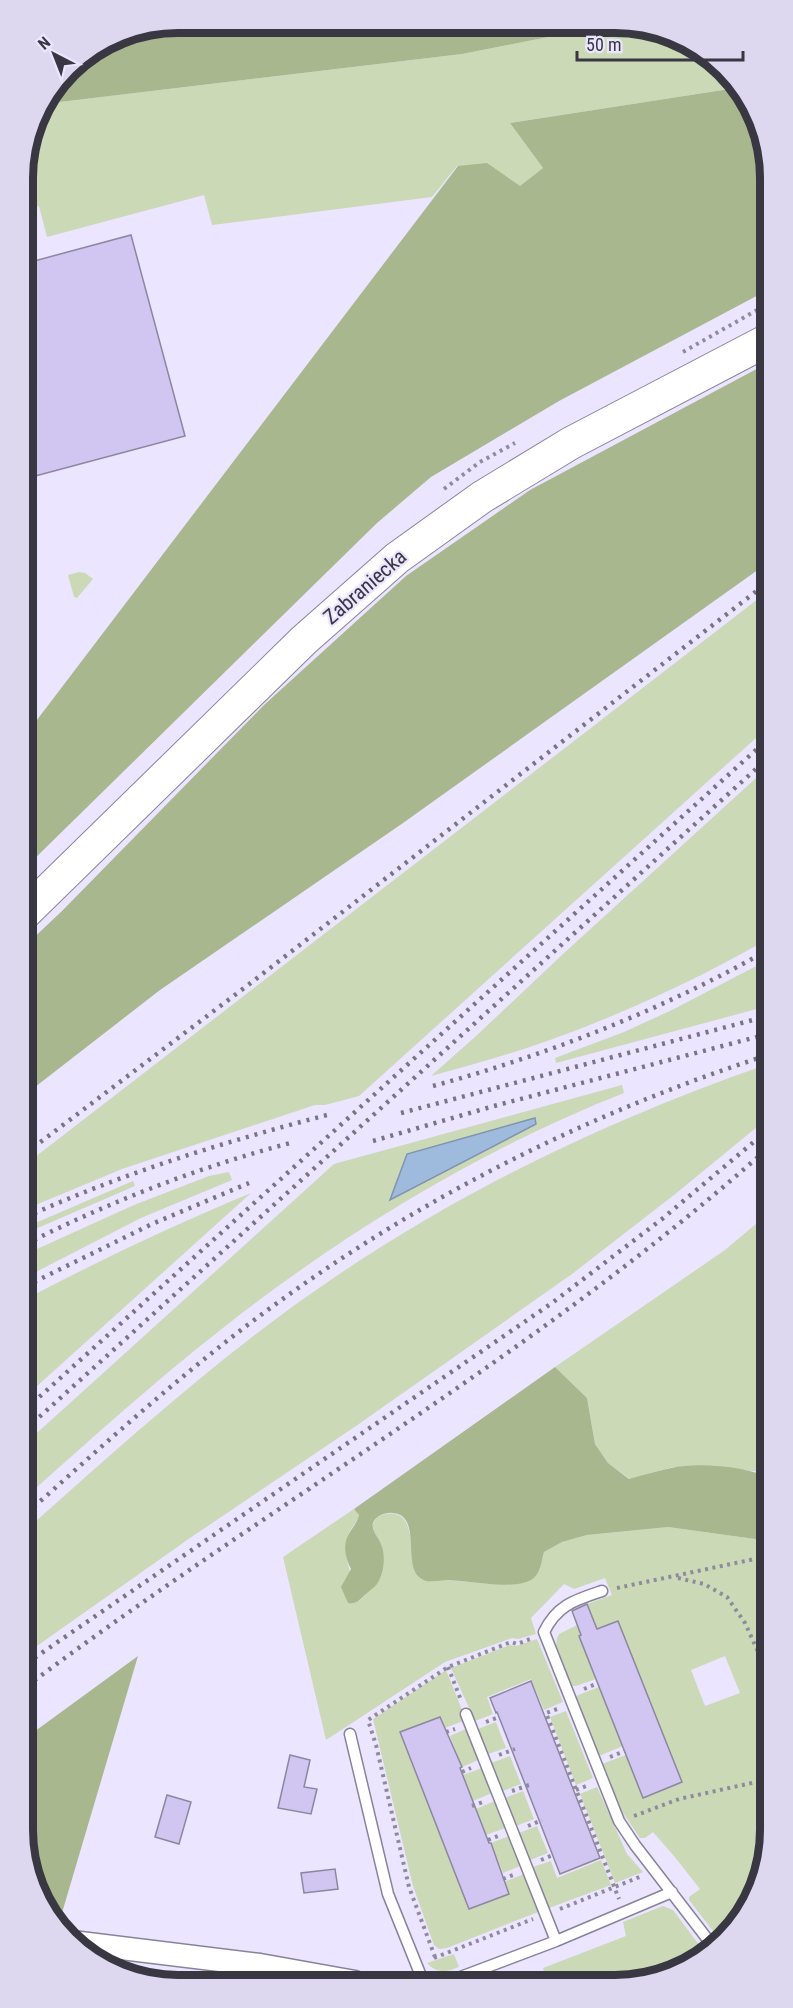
<svg xmlns="http://www.w3.org/2000/svg" width="793" height="2008" viewBox="0 0 793 2008" font-family="'Roboto Condensed',sans-serif">
<style>
.green{fill:#cbd9b6;fill-rule:evenodd}
.forest{fill:#a8b78e}
.water{fill:#9ebbde;stroke:#8093af;stroke-width:1.5}
.building{fill:#d0c6f1;stroke:#8c879e;stroke-width:1.5}
.lines{fill:none;stroke-linecap:round;stroke-linejoin:round}
.service-casing{stroke:#88839a;stroke-width:13}
.minor-casing{stroke:#88839a;stroke-width:25}
.secondary-casing{stroke:#88839a;stroke-width:34}
.path{stroke:#8f8b9d;stroke-width:4;stroke-dasharray:3 4.5;stroke-linecap:butt}
.service{stroke:#fff;stroke-width:10}
.minor{stroke:#fff;stroke-width:22}
.secondary{stroke:#fff;stroke-width:32}
.rail{stroke:#787484;stroke-width:4.5;stroke-dasharray:3 6;stroke-linecap:butt}
.labels{text-anchor:middle;dominant-baseline:central;stroke-width:4.5;stroke-linejoin:round;paint-order:stroke}
.street-label{font-size:21px;fill:#393741;stroke:#ebe5ff}
.rim{fill:none;stroke:#393741;stroke-width:8}
</style>
<rect width="100%" height="100%" fill="#ebe5ff"/>
<path class="green" d="M 609,25 L 645,25 L 725,68 L 736,88 L 510,123 L 543,168 L 520,186 L 457,166 L 432,197 L 212,225 L 204,195 L 47,237 L 39,206 L 23,208 L 23,168 L 39,109 L 43,104 L 462,54 Z
M 79,572 L 85,573 L 93,579 L 77,598 L 74,597 L 68,575 Z
M 767,592 L 767,728 L 359,1096 L 325,1105 L 315,1105 L 122,1169 L 26,1209 L 26,1164 Z
M 767,768 L 768,939 C 698,979 625,1013 550,1040 C 511,1054 471,1065 431,1076 L 475,1037 L 563,954 Z
M 768,960 L 768,1006 L 556,1063 L 555,1058 L 624,1032 L 672,1010 Z
M 768,1064 L 768,1118 L 674,1195 L 572,1274 L 356,1426 L 190,1538 L 27,1653 L 27,1529 C 126,1441 225,1351 335,1277 C 469,1186 615,1117 768,1064 Z
M 622,1085 L 624,1093 C 479,1150 345,1232 223,1328 C 155,1381 91,1439 27,1496 L 27,1442 L 334,1164 Z
M 229,1172 L 232,1180 L 141,1218 L 26,1277 L 26,1254 L 134,1205 L 209,1176 Z
M 133,1181 L 135,1186 L 26,1233 L 26,1227 Z
M 251,1193 L 26,1396 L 26,1299 C 100,1260 174,1225 251,1193 Z
M 768,1214 L 769,1477 L 755,1471 L 673,1467 L 630,1479 L 608,1463 L 595,1444 L 587,1398 L 555,1367 L 725,1250 Z
M 354,1509 L 359,1515 C 357,1523 350,1528 348,1536 C 342,1557 353,1580 359,1601 L 365,1595 L 382,1546 C 379,1540 372,1531 373,1524 C 376,1512 397,1510 404,1519 C 409,1526 409,1533 412,1541 C 416,1554 422,1567 426,1581 L 448,1580 L 490,1584 L 539,1571 L 544,1552 L 562,1542 L 587,1535 L 668,1527 L 769,1541 L 770,1839 L 759,1889 L 732,1932 L 720,1940 L 689,1900 L 689,1897 L 700,1889 L 674,1856 L 653,1832 L 645,1838 L 640,1838 L 623,1813 L 602,1764 L 626,1755 L 597,1629 L 587,1604 L 612,1595 L 605,1578 L 574,1589 L 564,1584 L 531,1618 L 536,1634 L 518,1639 L 512,1638 L 445,1662 L 326,1740 L 283,1557 ZM 725,1656 L 740,1693 L 705,1706 L 691,1670 Z
M 577,1625 L 596,1679 L 576,1686 L 572,1686 L 556,1647 L 557,1638 L 559,1634 Z
M 537,1639 L 563,1702 L 544,1710 L 531,1679 L 487,1697 L 493,1714 L 475,1721 L 451,1668 L 510,1645 L 516,1646 Z
M 446,1670 L 464,1715 L 463,1721 L 445,1728 L 440,1717 L 400,1733 L 469,1909 L 509,1894 L 504,1882 L 524,1874 L 538,1912 L 447,1948 L 439,1949 L 434,1945 L 413,1886 L 373,1719 Z
M 599,1687 L 623,1746 L 599,1756 L 576,1696 Z
M 566,1711 L 593,1778 L 576,1785 L 550,1717 Z
M 496,1722 L 506,1748 L 488,1754 L 478,1729 Z
M 466,1729 L 478,1760 L 462,1767 L 450,1736 Z
M 510,1756 L 521,1784 L 503,1791 L 491,1763 Z
M 482,1768 L 492,1793 L 473,1801 L 463,1775 Z
M 597,1787 L 627,1854 L 643,1872 L 615,1883 L 580,1794 Z
M 523,1791 L 534,1819 L 516,1826 L 505,1798 Z
M 495,1801 L 505,1828 L 486,1835 L 476,1809 Z
M 537,1826 L 548,1853 L 530,1860 L 519,1833 Z
M 509,1836 L 520,1866 L 503,1873 L 491,1843 Z
M 601,1860 L 611,1885 L 549,1908 L 533,1867 L 551,1861 L 557,1878 Z
M 663,1906 L 673,1910 L 703,1950 L 655,1980 L 530,1981 L 545,1975 L 543,1968 L 626,1936 L 623,1922 Z
M 454,1954 L 459,1967 C 447,1972 437,1974 427,1963 Z"/>
<path class="forest" d="M 178,23 L 609,25 L 462,54 L 43,104 L 75,61 L 119,34 Z
M 736,88 L 765,138 L 766,291 L 559,401 L 431,477 L 377,523 L 25,868 L 24,737 L 458,166 L 487,163 L 520,186 L 543,168 L 510,123 Z
M 766,364 L 766,564 L 403,823 L 160,990 L 26,1094 L 25,946 L 62,911 L 264,705 L 406,576 L 530,490 Z
M 555,1367 L 587,1398 L 595,1444 L 608,1463 L 629,1479 C 643,1475 657,1471 671,1468 C 699,1462 742,1466 769,1477 L 769,1541 L 668,1527 L 587,1535 L 562,1542 L 544,1552 C 541,1562 541,1574 531,1580 C 513,1590 469,1581 449,1580 C 442,1580 433,1582 426,1581 C 423,1580 420,1578 418,1576 C 404,1562 421,1515 393,1513 C 386,1512 375,1516 373,1523 C 371,1530 378,1537 381,1544 C 386,1555 384,1574 377,1584 C 375,1587 370,1590 367,1593 C 361,1598 357,1605 348,1603 L 341,1587 L 351,1569 C 345,1557 342,1544 350,1532 C 354,1526 357,1522 359,1515 L 354,1509 Z
M 138,1656 L 59,1923 L 28,1870 L 27,1737 Z"/>
<path class="water" d="M 535,1118 L 536,1124 L 390,1200 L 407,1154 Z"/>
<path class="building" d="M 131,235 L 185,436 L 24,479 L 23,264 Z
M 587,1604 L 597,1629 L 618,1621 L 682,1782 L 643,1798 L 579,1636 L 581,1635 L 572,1611 Z
M 531,1681 L 600,1858 L 560,1874 L 497,1712 L 496,1713 L 490,1698 Z
M 440,1717 L 462,1767 L 460,1768 L 489,1843 L 491,1843 L 509,1894 L 469,1909 L 400,1732 Z
M 290,1755 L 310,1760 L 304,1787 L 317,1789 L 311,1814 L 278,1808 Z
M 167,1795 L 191,1802 L 179,1844 L 155,1837 Z
M 335,1869 L 338,1889 L 304,1893 L 301,1873 Z"/>
<g class="lines">
<defs>
<path id="service" d="M 602,1591 C 575,1600 557,1605 544,1632 L 619,1821 L 635,1845 L 712,1945
M 466,1714 L 556,1941
M 350,1734 L 388,1894 L 423,1981
M 450,1981 L 556,1941 L 672,1892"/>
<path id="minor" d="M 72,1942 L 260,1965 L 355,1982"/>
<path id="secondary" d="M 25,913 L 304,640 L 397,558 L 482,497 L 571,443 L 766,341"/>
</defs>
<use href="#service" class="service-casing"/>
<use href="#minor" class="minor-casing"/>
<use href="#secondary" class="secondary-casing"/>
<path class="path" d="M 683,352 L 766,305
M 444,489 L 480,462 L 515,443
M 678,1578 L 704,1584 L 727,1597 L 745,1623 L 760,1656 L 770,1701
M 617,1588 L 769,1556
M 448,1667 L 461,1700
M 584,1689 L 598,1683
M 557,1709 L 546,1713 L 619,1899
M 486,1722 L 499,1717
M 446,1732 L 455,1729
M 499,1755 L 515,1749
M 610,1757 L 625,1751
M 462,1772 L 471,1768
M 576,1790 L 589,1785
M 512,1791 L 529,1785
M 472,1806 L 486,1801
M 634,1816 L 679,1799 L 770,1779
M 528,1826 L 542,1820
M 488,1840 L 498,1836
M 541,1860 L 553,1855
M 503,1879 L 513,1875
M 560,1909 L 642,1876
M 435,1957 L 409,1887 L 376,1745 L 368,1720 L 448,1667 L 511,1642 L 517,1644 L 530,1639
M 434,1958 L 533,1919"/>
<use href="#service" class="service"/>
<use href="#minor" class="minor"/>
<use href="#secondary" class="secondary"/>
<path class="rail" d="M 433,1086 C 550,1054 662,1010 768,950
M 401,1113 L 768,1016
M 373,1141 L 494,1106 L 768,1034
M 26,1153 L 252,982 L 767,583
M 26,1217 C 123,1173 224,1142 327,1115
M 26,1244 C 111,1201 202,1166 294,1142
M 26,1286 L 152,1224 L 249,1183
M 26,1409 L 767,740
M 26,1429 L 767,759
M 27,1513 C 109,1440 191,1365 280,1301 C 429,1193 594,1111 768,1055
M 27,1663 L 552,1303 L 662,1219 L 768,1130
M 27,1686 C 271,1503 540,1352 768,1148"/>
</g>
<g class="labels">
<g class="street-label">
<text transform="translate(365 587) rotate(-41)">Zabraniecka</text>
</g>
</g>
<path d="M0 0H793V2008H0ZM178 33H615A145 145 0 0 1 760 178V1830A145 145 0 0 1 615 1975H178A145 145 0 0 1 33 1830V178A145 145 0 0 1 178 33Z" fill="#ddd7f0" fill-rule="evenodd"/>
<path class="rim" d="M178 33H615A145 145 0 0 1 760 178V1830A145 145 0 0 1 615 1975H178A145 145 0 0 1 33 1830V178A145 145 0 0 1 178 33Z"/>
<g transform="translate(54 54) rotate(318)" stroke="#ebe5ff" stroke-width="4.5" paint-order="stroke">
<path d="M0-4.5L10 22L0 15L-10 22Z" fill="#393741"/>
<text y="-9" font-size="16" font-weight="bold" text-anchor="middle" fill="#393741">N</text>
</g>
<path d="M577 51v9h166v-9" fill="none" stroke="#393741" stroke-width="3"/>
<text x="586" y="51" font-size="18" fill="#393741" stroke="#ebe5ff" stroke-width="4.5" paint-order="stroke">50 m</text>
</svg>
